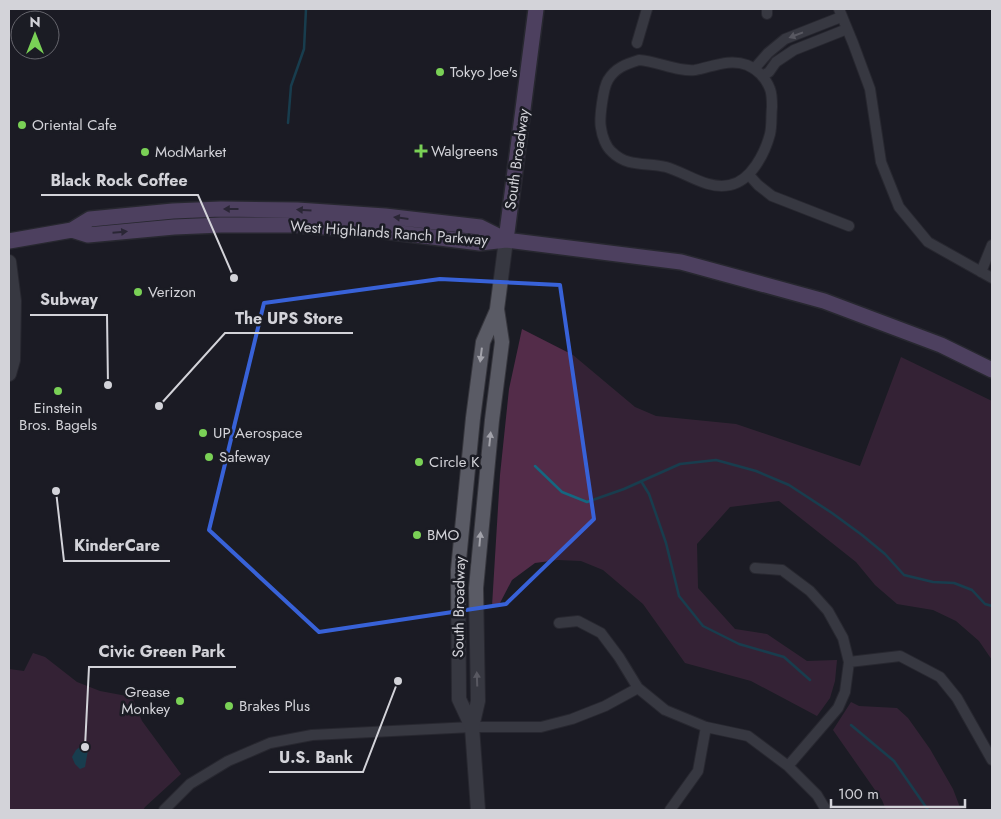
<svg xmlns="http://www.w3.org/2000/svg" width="1001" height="819" viewBox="0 0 1001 819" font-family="Jost,sans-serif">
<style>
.green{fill:#532c49}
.water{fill:#156780}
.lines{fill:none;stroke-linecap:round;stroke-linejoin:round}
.stream{stroke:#156780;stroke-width:2.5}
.street-casing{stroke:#37373e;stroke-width:12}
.secondary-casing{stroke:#37373e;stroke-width:16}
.primary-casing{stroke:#37373e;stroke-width:18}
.street{stroke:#5a5b65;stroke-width:10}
.secondary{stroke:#5a5b65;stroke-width:14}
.primary{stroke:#8a6da6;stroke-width:15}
.oneway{fill:#a3a3ab}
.oneway2{fill:#3c344b}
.marked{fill:none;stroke:#3862d8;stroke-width:4;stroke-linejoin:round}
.poi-dot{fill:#7ad156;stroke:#1b1c24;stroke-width:2}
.labels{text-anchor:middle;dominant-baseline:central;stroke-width:5;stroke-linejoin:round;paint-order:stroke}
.poi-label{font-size:15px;fill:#d3d3d9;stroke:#1b1c24;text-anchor:start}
.street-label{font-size:15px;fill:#d3d3d9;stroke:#1b1c24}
.leader{fill:none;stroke:#d3d3d9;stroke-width:2}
.callout-dot{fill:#d3d3d9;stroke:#1b1c24;stroke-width:2}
.callout-label{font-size:16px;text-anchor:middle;font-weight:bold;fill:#d3d3d9;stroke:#1b1c24;stroke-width:5;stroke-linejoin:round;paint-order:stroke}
</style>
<rect width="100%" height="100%" fill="#1b1c24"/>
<path class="green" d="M 522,329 L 573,355 L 635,407 L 656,416 L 736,424 L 860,466 L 901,357 L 992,401 L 992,660 L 979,641 L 956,621 L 933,610 L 897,604 L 875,585 L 856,562 L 779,501 L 730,507 L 697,544 L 698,588 L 735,629 L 767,634 L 807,661 L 837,660 L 835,681 L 830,698 L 817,716 L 751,681 L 685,663 L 643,604 L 603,570 L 581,561 L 558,560 L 535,563 L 512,580 L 500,603 L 492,606 L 500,475 L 509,389 Z
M 33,653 L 45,657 L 77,682 L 100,691 L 132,697 L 142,721 L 181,774 L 145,807 L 143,810 L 9,810 L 9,669 L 24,671 Z
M 851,702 L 859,706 L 897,708 L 908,718 L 930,749 L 953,789 L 961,810 L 886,810 L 882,800 L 833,730 Z"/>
<path class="water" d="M 81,746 L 88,750 L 85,767 L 80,769 L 75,764 L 72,757 L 76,750 Z"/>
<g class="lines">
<path class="stream" d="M 288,123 L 291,86 L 304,49 L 306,9
M 535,466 L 562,492 L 587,502 L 624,489 L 680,464 L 716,460 L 756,471 L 789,485 L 832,513 L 862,535 L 885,554 L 904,575 L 933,582 L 954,583 L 972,590 L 985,604 L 992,606
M 641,481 L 649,494 L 666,543 L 679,596 L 703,626 L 739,644 L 784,657 L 810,680
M 851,725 L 894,761 L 928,810"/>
<defs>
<path id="street" d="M 767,9 L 767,14
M 839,9 L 853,43 L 870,89 L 881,162 L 899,207 L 928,242 L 992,278
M 637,43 L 647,9
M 639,60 C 657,61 678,72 695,70 C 712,67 729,58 747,65 C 757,69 766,78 770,89 C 772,94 772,102 772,107 C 771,116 772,126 770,134 C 765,153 751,181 730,185 C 707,190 687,173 666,167 C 648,162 628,168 612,152 C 606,147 602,136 601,128 C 599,120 603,88 608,80 C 615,68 626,64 639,60 Z
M 754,69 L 768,53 L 785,39 L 841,17
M 762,76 L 769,72 L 776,62 L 794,50 L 847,29
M 749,175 L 758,185 L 772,196 L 849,226
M 981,272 L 992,245
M 755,568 L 782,570 L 810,591 L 828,611 L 843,638 L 849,662 L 845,692 L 838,708 L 788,766
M 559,623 L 578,621 L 601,633 L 619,657 L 638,688 L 665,710 L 706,727 L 748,736 L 788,766 L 817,795 L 826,810
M 849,662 L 900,656 L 940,677 L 957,698 L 992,760
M 164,810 L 190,784 L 228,761 L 270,743 L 312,735 L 472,727 L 541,727 L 572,719 L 605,706 L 638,688
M 670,810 L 698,771 L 706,727"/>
<path id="secondary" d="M 9,262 L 14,301 L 13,360 L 9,374
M 472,727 L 459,699 L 458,570 L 473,418 L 483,342 L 497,310
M 478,810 L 472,727 L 478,701 L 476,588 L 492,420 L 502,342 L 497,309 L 506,240"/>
<path id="primary" d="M 72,230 L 90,219 L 173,211 L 221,209 L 297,210 L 385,216 L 480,227 L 506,240
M 506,240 L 536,9
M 9,241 L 72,230 L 88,235 L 174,227 L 221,225 L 296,225 L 384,231 L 480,243 L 506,240 L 681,262 L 824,301 L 941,345 L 992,370"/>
</defs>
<use href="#street" class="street-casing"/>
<use href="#secondary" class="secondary-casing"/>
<use href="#primary" class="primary-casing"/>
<use href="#street" class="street"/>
<use href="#secondary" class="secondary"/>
<use href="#primary" class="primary"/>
</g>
<defs><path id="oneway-solid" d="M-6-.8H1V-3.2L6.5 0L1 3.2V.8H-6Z" transform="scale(1.25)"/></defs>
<g class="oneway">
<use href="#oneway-solid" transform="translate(796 35) rotate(159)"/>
<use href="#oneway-solid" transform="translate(481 355) rotate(97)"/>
<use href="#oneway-solid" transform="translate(490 439) rotate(-84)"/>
<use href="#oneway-solid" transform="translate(480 539) rotate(-85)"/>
<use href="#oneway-solid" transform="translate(477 679) rotate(-92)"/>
</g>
<g class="oneway2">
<use href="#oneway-solid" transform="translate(231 209) rotate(-180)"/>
<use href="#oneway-solid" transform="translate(304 210) rotate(-176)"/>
<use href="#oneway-solid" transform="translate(401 218) rotate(-173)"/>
<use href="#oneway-solid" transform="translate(120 232) rotate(-5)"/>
</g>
<path d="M0 0H1001V819H0ZM 440,279 L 560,285 L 594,519 L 506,604 L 319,632 L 209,530 L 264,303 Z" fill="#1b1c24" fill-opacity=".55" fill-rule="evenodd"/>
<path class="marked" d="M 440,279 L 560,285 L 594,519 L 506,604 L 319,632 L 209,530 L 264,303 Z"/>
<g class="poi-dot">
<circle cx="440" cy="72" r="5"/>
<circle cx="22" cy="125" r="5"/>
<path d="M418.5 143.5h5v5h5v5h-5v5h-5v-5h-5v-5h5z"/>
<circle cx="145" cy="152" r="5"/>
<circle cx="138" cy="292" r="5"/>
<circle cx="58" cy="391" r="5"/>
<circle cx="203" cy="433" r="5"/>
<circle cx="209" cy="457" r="5"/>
<circle cx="419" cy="462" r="5"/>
<circle cx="417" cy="535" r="5"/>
<circle cx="180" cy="701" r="5"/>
<circle cx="229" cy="706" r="5"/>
</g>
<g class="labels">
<g class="poi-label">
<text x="450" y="72">Tokyo Joe's</text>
<text x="32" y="125">Oriental Cafe</text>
<text x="431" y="151">Walgreens</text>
<text x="155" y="152">ModMarket</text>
<text x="148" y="292">Verizon</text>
<text x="58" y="408" text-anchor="middle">Einstein<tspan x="58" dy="17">Bros. Bagels</tspan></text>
<text x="213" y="433">UP Aerospace</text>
<text x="219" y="457">Safeway</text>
<text x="429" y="462">Circle K</text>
<text x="427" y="535">BMO</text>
<text x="170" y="692" text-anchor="end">Grease<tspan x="170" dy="17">Monkey</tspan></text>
<text x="239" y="706">Brakes Plus</text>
</g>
<g class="street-label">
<text transform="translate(517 159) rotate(-82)">South Broadway</text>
<text transform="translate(389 233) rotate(4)">West Highlands Ranch Parkway</text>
<text transform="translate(459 607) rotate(-89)">South Broadway</text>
</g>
</g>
<path class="leader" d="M234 278L198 195H41M108 385L107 315H30M159 406L225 333H353M56 491L64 561H170M85 747L89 667H236M398 681L363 772H269"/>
<g class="callout-dot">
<circle cx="234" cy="278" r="5"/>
<circle cx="108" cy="385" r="5"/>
<circle cx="159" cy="406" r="5"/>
<circle cx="56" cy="491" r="5"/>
<circle cx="85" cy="747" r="5"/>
<circle cx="398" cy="681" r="5"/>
</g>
<g class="callout-label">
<text x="119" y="186">Black Rock Coffee</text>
<text x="69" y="305">Subway</text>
<text x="289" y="324">The UPS Store</text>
<text x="117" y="551">KinderCare</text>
<text x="162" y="657">Civic Green Park</text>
<text x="316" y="763">U.S. Bank</text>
</g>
<rect width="1001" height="819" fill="none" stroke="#d3d3d9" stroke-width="20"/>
<g transform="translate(35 35)"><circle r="24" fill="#1b1c24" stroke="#65656c"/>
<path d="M0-4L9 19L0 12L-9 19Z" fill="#7ad156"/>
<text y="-8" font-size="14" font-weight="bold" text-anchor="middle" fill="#d3d3d9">N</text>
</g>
<path d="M831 799v8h134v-8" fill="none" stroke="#d3d3d9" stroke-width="2.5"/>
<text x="838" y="799" font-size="15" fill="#d3d3d9" stroke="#1b1c24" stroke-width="4" paint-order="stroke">100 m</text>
</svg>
